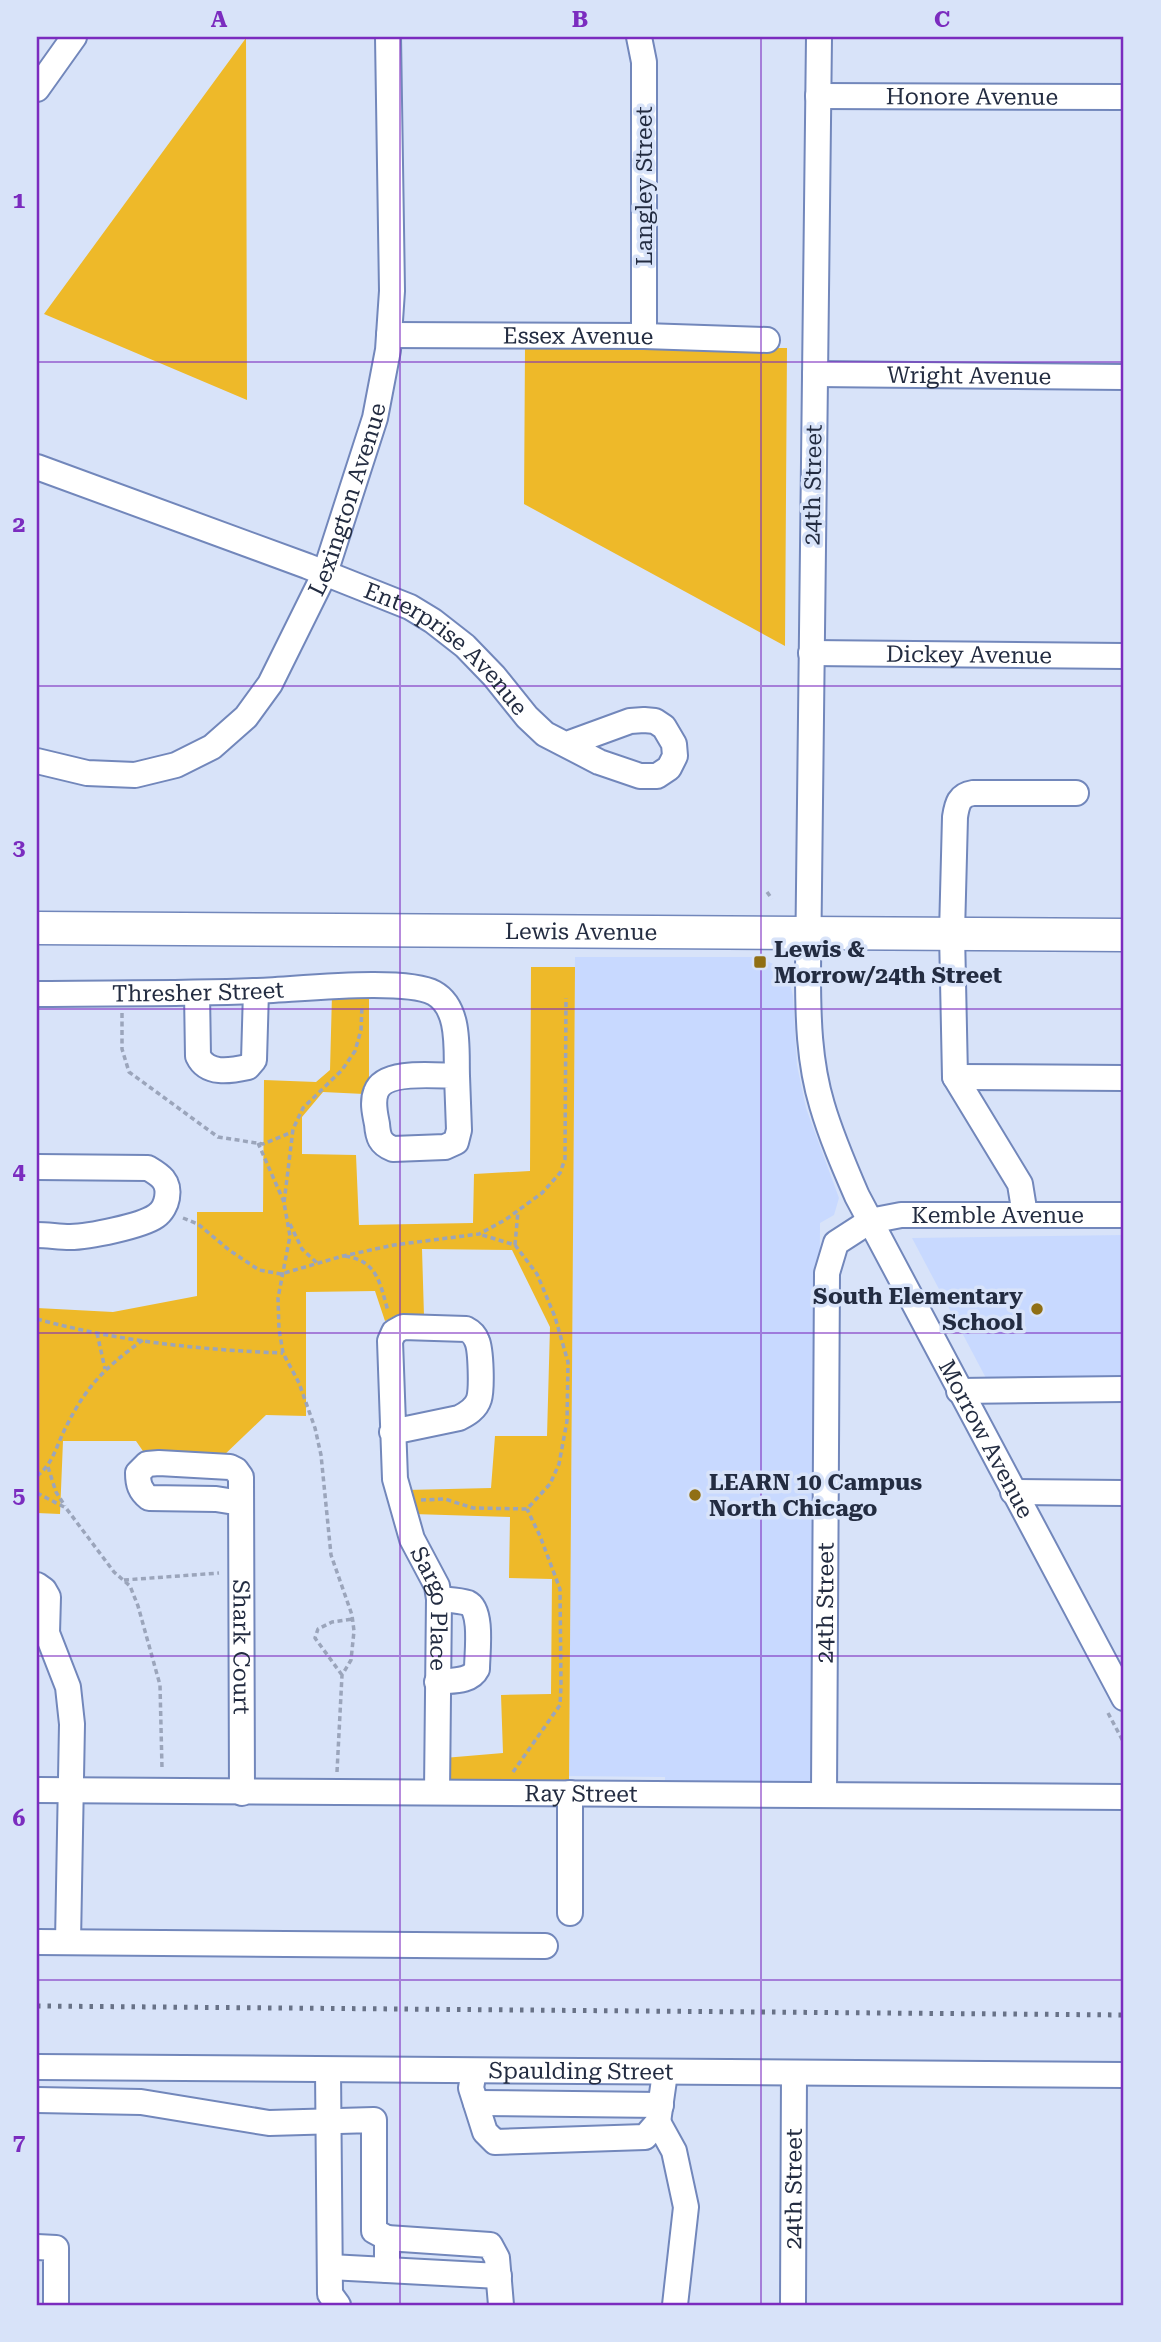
<svg xmlns="http://www.w3.org/2000/svg" width="1161" height="2342" viewBox="0 0 1161 2342" font-family="'Roboto Serif',serif">
<style>
.built{fill:#c8d9ff}
.green{fill:#eeb929}
.lines{fill:none;stroke-linecap:round;stroke-linejoin:round}
.minor-casing{stroke:#7287bb;stroke-width:28}
.major-casing{stroke:#7287bb;stroke-width:35}
.path{stroke:#9ba5bb;stroke-width:3.5;stroke-dasharray:5 3.5;stroke-linecap:butt}
.minor{stroke:#fff;stroke-width:24}
.major{stroke:#fff;stroke-width:32}
.rail{stroke:#687287;stroke-width:5;stroke-dasharray:3.5 7;stroke-linecap:butt}
.grid{fill:none;stroke:#7b2cbf;stroke-width:2;stroke-opacity:0.55}
.poi-dot{fill:#906f14;stroke:#d8e3f9;stroke-width:2.5}
.labels{text-anchor:middle;dominant-baseline:central;stroke-width:7;stroke-linejoin:round;paint-order:stroke}
.street-label{font-size:23px;fill:#232c41;stroke:#d8e3f9}
.poi-label{font-size:23px;font-weight:bold;fill:#232c41;stroke:#d8e3f9;text-anchor:start}
.neatline{fill:none;stroke:#7b2cbf;stroke-width:2.5}
.grid-label{font-size:23px;text-anchor:middle;font-weight:bold;fill:#7b2cbf}
</style>
<rect width="100%" height="100%" fill="#d8e3f9"/>
<path class="built" d="M 575,957 L 759,957 L 779,967 L 790,984 L 793,996 L 797,1065 L 806,1108 L 839,1198 L 834,1215 L 820,1223 L 817,1773 L 813,1781 L 806,1785 L 665,1784 L 665,1777 L 569,1776 Z
M 1124,1235 L 1124,1381 L 987,1380 L 912,1238 Z"/>
<path class="green" d="M 246,38 L 247,400 L 44,314 Z
M 525,348 L 787,348 L 785,646 L 524,504 Z
M 531,967 L 575,967 L 569,1784 L 444,1783 L 444,1758 L 503,1753 L 501,1695 L 551,1694 L 552,1579 L 509,1578 L 510,1517 L 413,1514 L 406,1490 L 491,1488 L 495,1436 L 547,1436 L 550,1327 L 512,1250 L 422,1249 L 424,1316 L 395,1316 L 385,1321 L 375,1291 L 306,1292 L 306,1416 L 266,1415 L 221,1458 L 145,1454 L 136,1441 L 63,1441 L 60,1514 L 37,1513 L 37,1308 L 113,1312 L 197,1296 L 197,1212 L 263,1212 L 264,1080 L 316,1082 L 330,1070 L 332,995 L 369,994 L 369,1082 L 364,1094 L 323,1092 L 302,1117 L 302,1154 L 356,1155 L 359,1225 L 473,1223 L 474,1174 L 530,1171 Z"/>
<g class="lines">
<defs>
<g id="minor">
<path d="M 639,37 L 644,62 L 644,336"/>
<path id="s1" d="M 819,37 L 808,972 C 808,1017 809,1062 822,1105 C 831,1136 844,1166 857,1196 L 1124,1698"/>
<path d="M 37,89 L 74,37"/>
<path id="s2" d="M 818,96 L 1124,97"/>
<path id="s3" d="M 389,335 L 644,336 L 767,340"/>
<path id="s4" d="M 815,374 L 1124,377"/>
<path id="s5" d="M 37,467 L 307,566 L 410,607 L 433,621 L 465,646 L 494,676 L 527,717 L 545,734 L 599,762 L 640,776 L 657,776 L 669,768 L 675,756 L 674,744 L 664,727 L 655,721 L 644,720 L 630,721 L 567,744"/>
<path id="s6" d="M 811,653 L 1124,656"/>
<path id="s7" d="M 37,761 L 87,773 L 135,775 L 176,765 L 212,747 L 246,717 L 270,684 L 325,573 L 375,418 L 388,350 L 392,291 L 388,37"/>
<path d="M 197,993 L 198,1056 C 207,1075 230,1071 248,1067 L 254,1060 L 256,991"/>
<path id="s8" d="M 37,994 C 109,993 182,994 254,991 C 293,990 404,977 434,993 C 461,1008 456,1050 457,1076 C 437,1076 384,1069 376,1092 C 372,1102 375,1114 377,1124 C 378,1137 380,1144 393,1149 L 445,1147 L 456,1142 L 459,1130 L 457,1076"/>
<path d="M 955,1077 L 1124,1078"/>
<path d="M 37,1167 L 148,1168 C 160,1175 170,1181 167,1198 C 166,1204 162,1212 156,1216 C 142,1226 88,1237 70,1237 C 59,1237 48,1235 37,1235"/>
<path d="M 1025,1215 L 1020,1184 L 955,1077 L 952,933 L 955,817 C 957,804 959,795 973,793 L 1076,793"/>
<path d="M 959,1391 L 1124,1389"/>
<path id="s9" d="M 392,1432 L 459,1418 C 467,1414 476,1409 479,1399 C 482,1389 481,1350 477,1341 C 475,1335 472,1332 466,1329 L 403,1327 L 394,1332 L 390,1341 L 395,1479 L 412,1539 L 437,1586 L 439,1599 L 437,1792"/>
<path d="M 1013,1492 L 1124,1493"/>
<path id="s10" d="M 241,1503 L 216,1499 L 149,1498 C 140,1491 138,1484 138,1473 L 147,1464 L 159,1463 L 230,1467 L 236,1470 L 241,1477 L 242,1793"/>
<path d="M 37,1585 L 44,1590 L 48,1597 L 47,1633 L 68,1687 L 72,1724 L 68,1942"/>
<path d="M 437,1682 C 450,1680 470,1683 477,1669 C 477,1654 483,1610 468,1603 C 459,1600 447,1600 439,1599"/>
<path id="s11" d="M 37,1790 L 1124,1797"/>
<path id="s12" d="M 824,1794 L 827,1273 L 836,1243 L 870,1221 L 901,1215 L 1124,1215"/>
<path d="M 570,1913 L 570,1793"/>
<path d="M 37,1942 L 545,1946"/>
<path id="s13" d="M 37,2067 L 1124,2075"/>
<path d="M 328,2070 L 330,2294 L 338,2305"/>
<path d="M 474,2071 L 471,2088 L 485,2132 L 495,2142 L 645,2137 L 658,2122 L 665,2073"/>
<path d="M 37,2100 L 141,2102 L 269,2123 L 374,2120 L 374,2231 L 387,2238"/>
<path d="M 476,2103 L 661,2105"/>
<path d="M 658,2122 L 674,2151 L 686,2207 L 675,2305"/>
<path d="M 37,2247 L 56,2248 L 56,2305"/>
<path d="M 330,2267 L 499,2276"/>
<path d="M 387,2270 L 387,2238 L 490,2245 L 497,2258 L 501,2305"/>
<path id="s14" d="M 793,2305 L 794,2073"/>
</g>
<g id="major">
<path id="s15" d="M 37,928 L 1124,935"/>
</g>
</defs>
<use href="#minor" class="minor-casing"/>
<use href="#major" class="major-casing"/>
<path class="path" d="M 767,892 L 772,899
M 122,1013 L 122,1049 L 129,1072 L 218,1137 L 263,1144 L 292,1132
M 258,1143 L 284,1202
M 183,1218 L 198,1224 L 229,1250 L 259,1270 L 281,1274 L 343,1256 L 394,1245 L 479,1234 L 505,1220 L 542,1193 L 560,1173 L 565,1159 L 566,998
M 290,1224 L 302,1249 L 317,1263
M 515,1245 L 518,1211
M 345,1256 C 378,1261 380,1284 388,1311
M 37,1319 C 117,1341 200,1350 283,1353
M 97,1333 L 105,1369
M 48,1467 L 56,1492 L 65,1506
M 37,1476 C 54,1463 57,1443 67,1425 C 87,1385 107,1366 143,1340
M 37,1493 L 66,1508 L 114,1572 L 130,1586 L 138,1606 L 160,1685 L 162,1768
M 421,1500 L 445,1499 L 473,1508 L 527,1509 L 550,1484 L 559,1464 L 567,1421 L 568,1362 L 555,1317 L 537,1274 L 515,1245 L 479,1234
M 124,1580 L 219,1573
M 342,1675 L 315,1638 L 318,1629 L 332,1622 L 353,1619
M 1108,1713 L 1124,1743
M 337,1772 L 342,1675 L 351,1660 L 354,1631 L 352,1615 L 331,1555 L 321,1455 L 315,1428 L 299,1383 L 283,1353 L 279,1329 L 278,1298 L 290,1236 L 284,1203 L 293,1129 L 303,1108 L 342,1070 L 355,1051 L 361,1030 L 362,1005
M 513,1772 L 560,1705 L 561,1686 L 560,1589 L 540,1536 L 527,1509"/>
<use href="#minor" class="minor"/>
<use href="#major" class="major"/>
<path class="rail" d="M 37,2006 L 1124,2015"/>
</g>
<path class="grid" d="M 400,37 L 400,2305M 761,37 L 761,2305M 37,362 L 1124,362M 37,686 L 1124,686M 37,1009 L 1124,1009M 37,1333 L 1124,1333M 37,1656 L 1124,1656M 37,1980 L 1124,1980"/>
<g class="poi-dot">
<rect x="753" y="955" width="14" height="14" rx="3.5"/>
<circle cx="1037" cy="1309" r="7"/>
<circle cx="695" cy="1495" r="7"/>
</g>
<g class="labels">
<g class="street-label">
<text stroke="none"><textPath href="#s2" startOffset="154">Honore Avenue</textPath></text>
<text transform="translate(644 186) rotate(-90)">Langley Street</text>
<text stroke="none"><textPath href="#s3" startOffset="189">Essex Avenue</textPath></text>
<text stroke="none"><textPath href="#s4" startOffset="154">Wright Avenue</textPath></text>
<text transform="translate(813 485) rotate(-89)">24th Street</text>
<text stroke="none"><textPath href="#s7" startOffset="469">Lexington Avenue</textPath></text>
<text stroke="none"><textPath href="#s5" startOffset="452">Enterprise Avenue</textPath></text>
<text stroke="none"><textPath href="#s6" startOffset="158">Dickey Avenue</textPath></text>
<text stroke="none"><textPath href="#s15" startOffset="544">Lewis Avenue</textPath></text>
<text stroke="none"><textPath href="#s8" startOffset="161">Thresher Street</textPath></text>
<text stroke="none"><textPath href="#s12" startOffset="721">Kemble Avenue</textPath></text>
<text stroke="none"><textPath href="#s1" startOffset="1442">Morrow Avenue</textPath></text>
<text stroke="none"><textPath href="#s12" startOffset="191">24th Street</textPath></text>
<text stroke="none"><textPath href="#s9" startOffset="530">Sargo Place</textPath></text>
<text stroke="none"><textPath href="#s10" startOffset="402">Shark Court</textPath></text>
<text stroke="none"><textPath href="#s11" startOffset="544">Ray Street</textPath></text>
<text stroke="none"><textPath href="#s13" startOffset="544">Spaulding Street</textPath></text>
<text stroke="none"><textPath href="#s14" startOffset="116">24th Street</textPath></text>
</g>
<g class="poi-label">
<text x="774" y="949">Lewis &amp;<tspan x="774" dy="26">Morrow/24th Street</tspan></text>
<text x="1023" y="1296" text-anchor="end">South Elementary<tspan x="1023" dy="26">School</tspan></text>
<text x="709" y="1482">LEARN 10 Campus<tspan x="709" dy="26">North Chicago</tspan></text>
</g>
</g>
<rect width="1161" height="2342" fill="none" stroke="#d8e3f9" stroke-width="77"/>
<rect x="38" y="38" width="1084" height="2266" class="neatline"/>
<g class="grid-label">
<text x="219" y="27">A</text>
<text x="580" y="27">B</text>
<text x="942" y="27">C</text>
<text x="19" y="208">1</text>
<text x="19" y="532">2</text>
<text x="19" y="855">3</text>
<text x="19" y="1179">4</text>
<text x="19" y="1503">5</text>
<text x="19" y="1826">6</text>
<text x="19" y="2150">7</text>
</g>
</svg>
